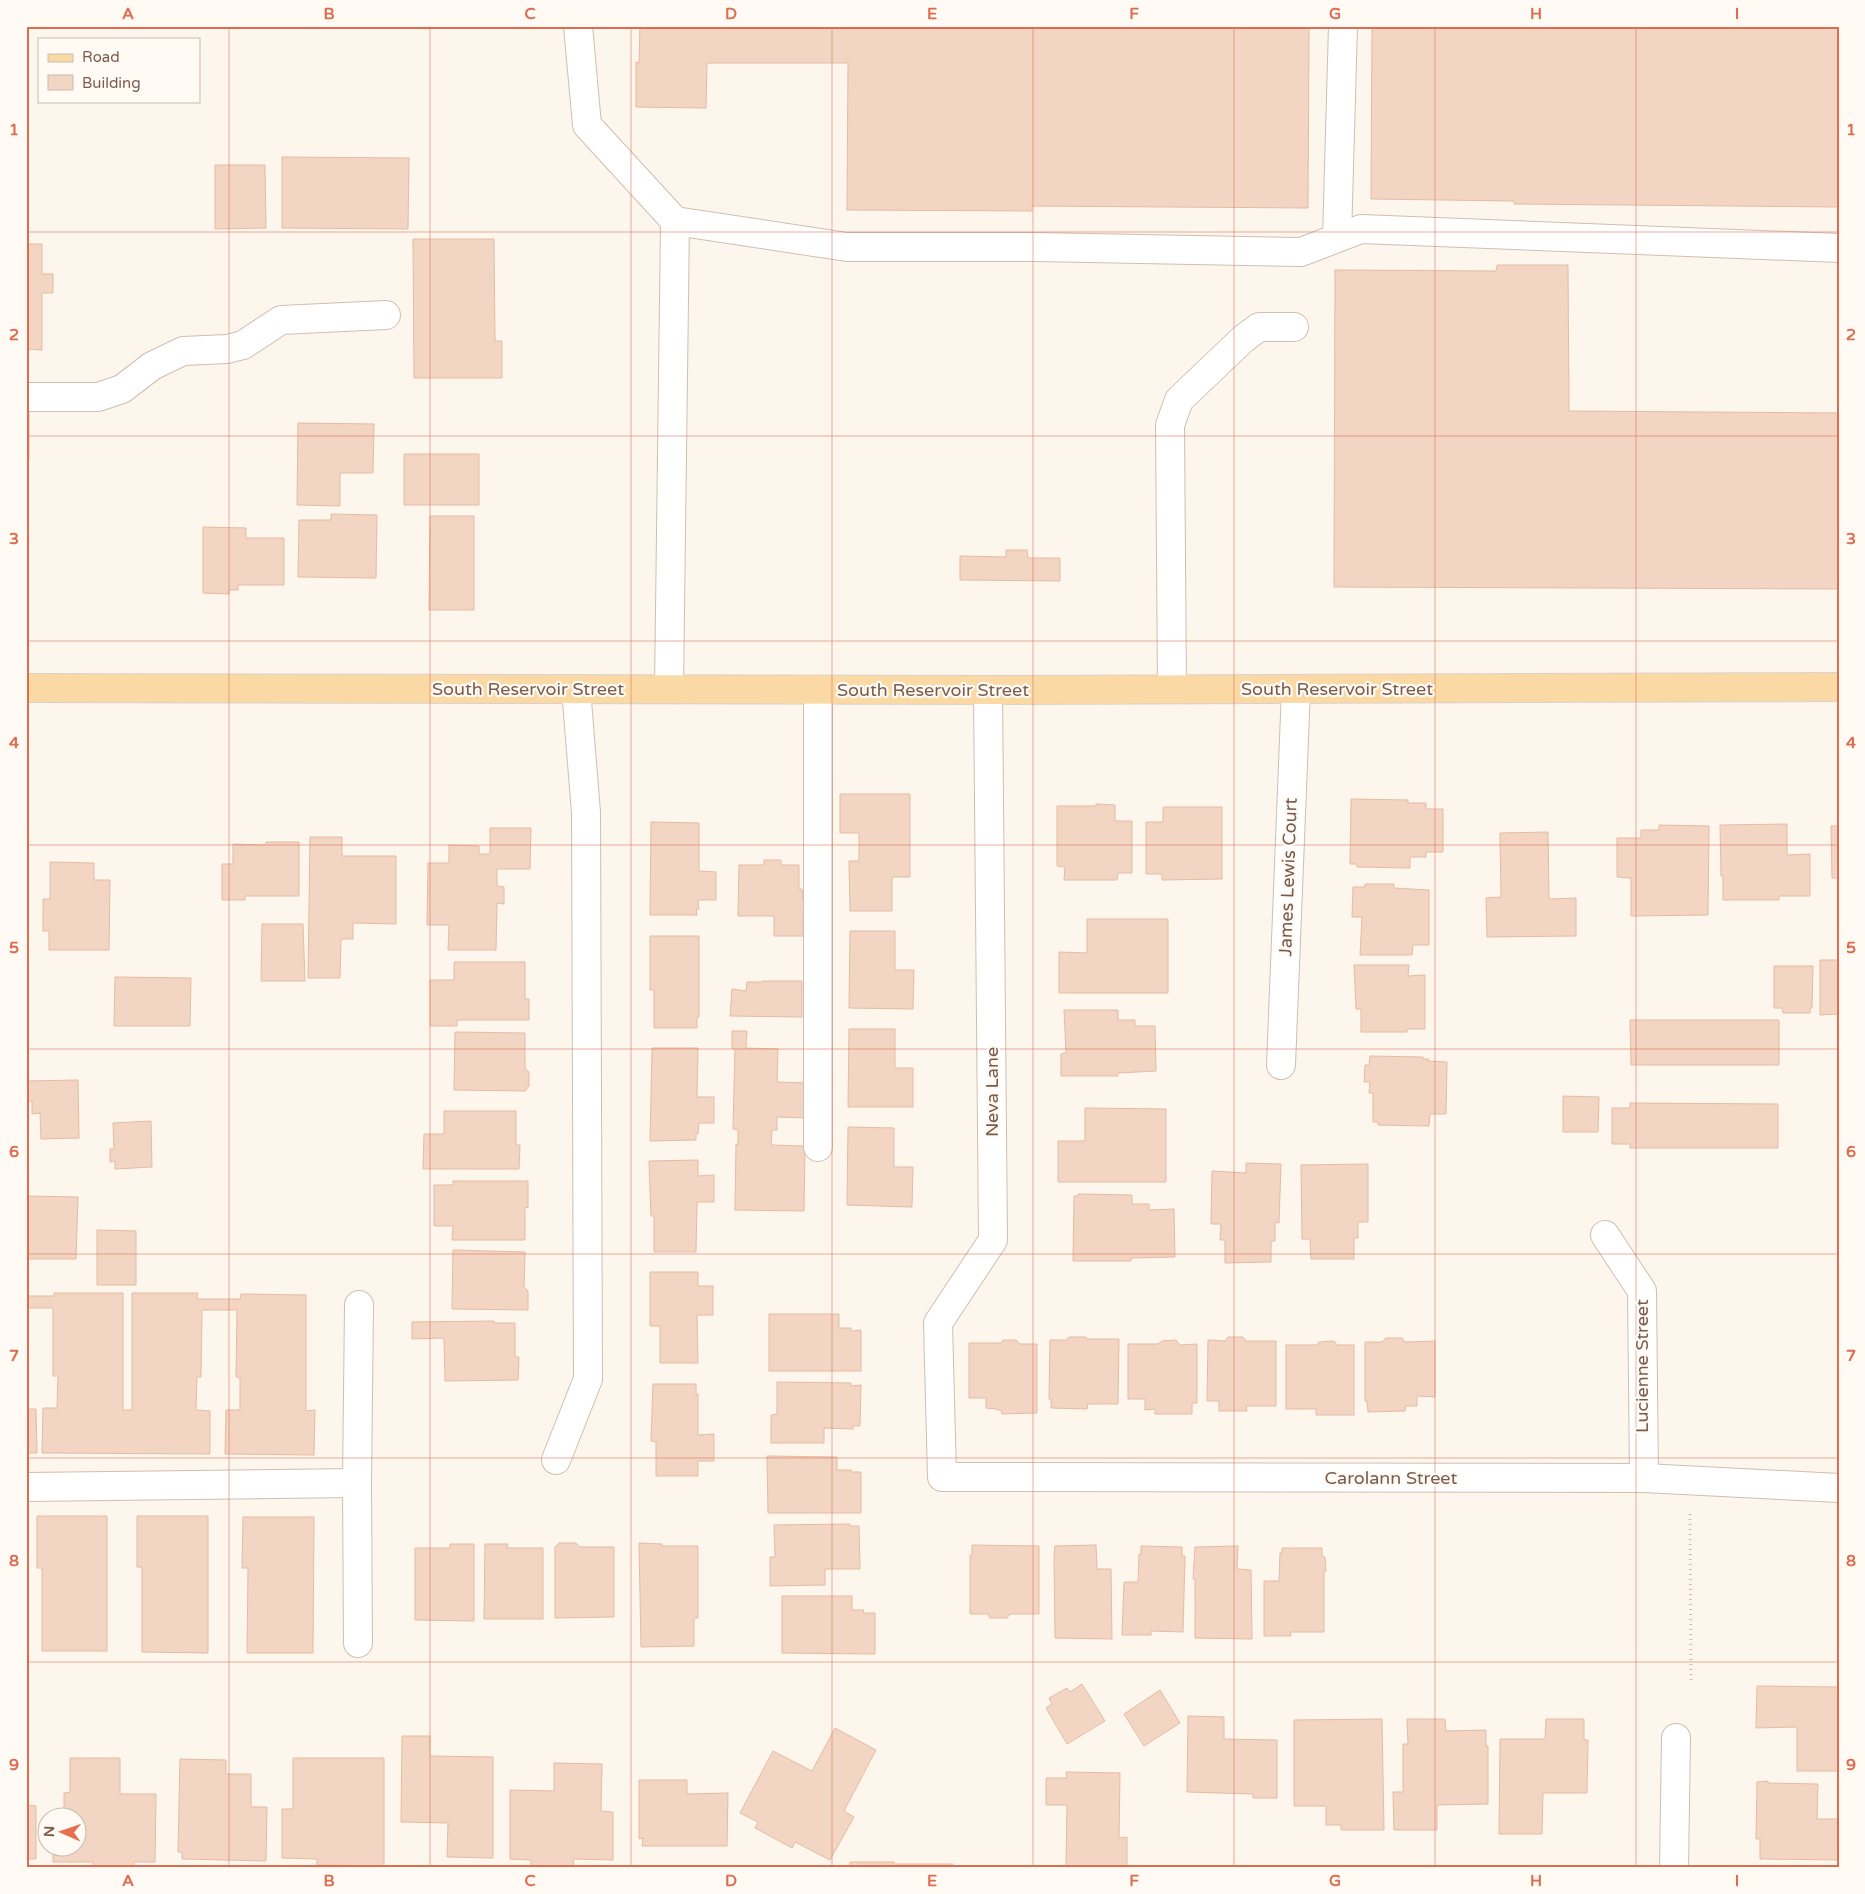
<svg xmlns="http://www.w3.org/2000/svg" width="1865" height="1894" viewBox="0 0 1865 1894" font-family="'Varela Round',sans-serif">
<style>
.building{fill:#f3d5c3;stroke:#e6bba3}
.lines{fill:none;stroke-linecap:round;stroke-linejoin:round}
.minor-casing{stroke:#d1beb0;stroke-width:30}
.major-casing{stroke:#dad1cd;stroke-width:30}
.path{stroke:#d9b8a5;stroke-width:3;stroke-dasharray:1 4;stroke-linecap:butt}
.minor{stroke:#fff;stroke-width:28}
.major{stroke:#fbd9a5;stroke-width:28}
.grid{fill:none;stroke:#dc6d51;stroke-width:1;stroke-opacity:0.55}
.labels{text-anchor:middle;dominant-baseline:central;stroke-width:4.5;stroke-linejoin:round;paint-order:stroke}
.street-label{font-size:18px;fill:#7a5c4d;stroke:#fffaf3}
.neatline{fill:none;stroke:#dc6d51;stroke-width:2}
.grid-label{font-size:16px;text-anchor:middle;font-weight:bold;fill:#dc6d51}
</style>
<rect width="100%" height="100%" fill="#fdf6ec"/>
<path class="building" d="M 640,26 L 1309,26 L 1308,208 L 1032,206 L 1032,211 L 847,210 L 848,63 L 707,63 L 706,108 L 636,107 L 636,62 L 639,63 Z
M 1372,26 L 1839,26 L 1839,207 L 1514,204 L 1514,201 L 1371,199 Z
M 282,157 L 409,158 L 408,229 L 282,228 Z
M 215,165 L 265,165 L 266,228 L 215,229 Z
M 413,239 L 494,239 L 495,341 L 502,341 L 502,378 L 414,378 Z
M 26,240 L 26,244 L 42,244 L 42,274 L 53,274 L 53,293 L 42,293 L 42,350 L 26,349 Z
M 1497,265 L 1568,265 L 1569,411 L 1839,413 L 1839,589 L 1334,587 L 1335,270 L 1496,271 Z
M 26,407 L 29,407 L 29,459 L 26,459 Z
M 298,423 L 374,424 L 373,473 L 340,473 L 340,506 L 297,505 Z
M 404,454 L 479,454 L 479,505 L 404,505 Z
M 331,514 L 377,515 L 376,578 L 298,577 L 299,520 L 331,520 Z
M 430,516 L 474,516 L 474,610 L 429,610 Z
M 203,527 L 246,528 L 246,538 L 284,538 L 284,585 L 238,585 L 238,590 L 229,590 L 229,594 L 203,593 Z
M 1006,550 L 1027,550 L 1028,558 L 1060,558 L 1060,581 L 960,580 L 960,556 L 1006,557 Z
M 840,794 L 910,794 L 910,877 L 892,877 L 892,911 L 850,911 L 849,861 L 859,861 L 859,833 L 840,833 Z
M 1351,799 L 1408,800 L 1408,803 L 1426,803 L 1426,809 L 1443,809 L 1443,852 L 1426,852 L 1426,857 L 1410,857 L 1410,868 L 1357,867 L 1357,864 L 1350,864 Z
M 1096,804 L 1115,805 L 1115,821 L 1132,821 L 1132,873 L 1118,873 L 1117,880 L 1064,880 L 1065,867 L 1057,866 L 1057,806 L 1096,806 Z
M 1163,807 L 1222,807 L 1222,879 L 1162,880 L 1162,874 L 1146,874 L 1146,822 L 1163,822 Z
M 651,822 L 699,823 L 699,871 L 716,872 L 716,900 L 698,900 L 699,909 L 696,909 L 697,915 L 650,915 Z
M 1787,824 L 1787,855 L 1810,854 L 1810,896 L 1779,896 L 1779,900 L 1723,900 L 1723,876 L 1721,876 L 1720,825 Z
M 1659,825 L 1709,826 L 1708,915 L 1631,916 L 1631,878 L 1617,877 L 1617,838 L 1641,838 L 1641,830 L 1659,830 Z
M 1831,826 L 1839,826 L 1839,878 L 1832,878 Z
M 490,828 L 531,828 L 530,869 L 497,869 L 497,886 L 504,887 L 504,904 L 497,903 L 496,950 L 448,950 L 449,925 L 427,925 L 428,863 L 449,863 L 449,845 L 479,846 L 479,854 L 490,854 Z
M 1548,832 L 1549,899 L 1576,898 L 1576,936 L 1487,937 L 1486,898 L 1501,897 L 1500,833 Z
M 310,837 L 342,837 L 342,856 L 396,856 L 396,924 L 353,923 L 353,939 L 341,939 L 340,978 L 308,978 Z
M 266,842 L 299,842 L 299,896 L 245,896 L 245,900 L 222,900 L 222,864 L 233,864 L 233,844 L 266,845 Z
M 764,860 L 781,860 L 781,865 L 799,865 L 799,889 L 802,889 L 803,901 L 807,901 L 807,914 L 803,914 L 803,936 L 774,936 L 774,916 L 738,916 L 739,865 L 764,865 Z
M 50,862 L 94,863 L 94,880 L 110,880 L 109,950 L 49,950 L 49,931 L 43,931 L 43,899 L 50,899 Z
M 1365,884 L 1394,884 L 1394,888 L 1429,890 L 1429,945 L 1413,945 L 1412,955 L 1360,955 L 1362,917 L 1352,917 L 1353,887 L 1365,887 Z
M 1087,919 L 1168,919 L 1168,993 L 1059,993 L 1059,952 L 1087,953 Z
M 262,924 L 303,924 L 305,981 L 261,981 Z
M 850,931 L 895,931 L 895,970 L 914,970 L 913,1009 L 849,1008 Z
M 650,936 L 699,936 L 699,1017 L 697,1017 L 697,1028 L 654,1028 L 654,990 L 650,990 Z
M 1820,960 L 1839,960 L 1839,1014 L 1820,1015 Z
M 454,962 L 525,962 L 525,999 L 529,999 L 529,1020 L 457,1020 L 457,1026 L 430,1026 L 430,980 L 454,980 Z
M 1354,965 L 1409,965 L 1408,976 L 1425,975 L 1425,1029 L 1407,1029 L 1407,1032 L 1361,1032 L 1361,1009 L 1356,1009 Z
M 1774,966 L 1813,966 L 1812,1008 L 1810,1008 L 1810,1013 L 1783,1013 L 1782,1008 L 1774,1008 Z
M 115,977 L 191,978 L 190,1026 L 114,1026 Z
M 762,981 L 802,981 L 802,1017 L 730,1016 L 732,989 L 746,991 L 747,982 L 762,982 Z
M 1064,1010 L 1118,1010 L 1118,1020 L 1135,1020 L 1135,1026 L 1155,1026 L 1156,1071 L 1118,1073 L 1118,1076 L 1061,1076 L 1061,1054 L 1066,1053 Z
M 1630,1020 L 1779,1020 L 1779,1065 L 1631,1065 Z
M 849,1029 L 895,1029 L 895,1068 L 913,1068 L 913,1107 L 848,1107 Z
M 732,1031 L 747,1031 L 746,1048 L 778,1049 L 777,1082 L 809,1083 L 809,1118 L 777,1117 L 777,1130 L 772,1130 L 771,1145 L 805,1146 L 804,1211 L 735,1210 L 736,1144 L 738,1145 L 738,1130 L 733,1129 L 735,1049 L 732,1048 Z
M 455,1032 L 525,1033 L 525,1068 L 529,1072 L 529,1086 L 525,1091 L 454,1090 Z
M 652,1048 L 698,1048 L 697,1097 L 714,1097 L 714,1123 L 699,1123 L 698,1134 L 696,1134 L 696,1140 L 650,1141 Z
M 1370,1056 L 1423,1057 L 1423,1059 L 1429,1059 L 1428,1061 L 1447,1062 L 1446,1114 L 1430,1114 L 1429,1126 L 1378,1125 L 1378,1122 L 1373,1122 L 1373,1093 L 1369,1093 L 1370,1082 L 1364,1082 L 1365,1065 L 1369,1065 Z
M 78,1080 L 79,1138 L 41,1139 L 40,1113 L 32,1114 L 32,1101 L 26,1101 L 26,1081 Z
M 1563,1096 L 1599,1097 L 1598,1132 L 1563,1132 Z
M 1630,1103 L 1778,1104 L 1778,1148 L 1630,1148 L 1630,1144 L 1612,1144 L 1612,1108 L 1630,1108 Z
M 1085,1108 L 1166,1109 L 1166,1182 L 1058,1182 L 1058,1141 L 1085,1141 Z
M 444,1111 L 516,1111 L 516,1145 L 520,1145 L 519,1169 L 423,1169 L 424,1134 L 444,1134 Z
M 151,1121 L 152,1167 L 115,1169 L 115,1161 L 110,1162 L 110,1149 L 114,1149 L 113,1123 Z
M 848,1127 L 894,1128 L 894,1167 L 913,1167 L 912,1207 L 847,1205 Z
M 698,1160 L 698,1176 L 714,1175 L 714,1202 L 697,1202 L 696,1252 L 654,1252 L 654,1216 L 651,1216 L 649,1161 Z
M 1246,1163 L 1281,1164 L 1279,1223 L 1275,1222 L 1275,1241 L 1271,1241 L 1271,1262 L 1225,1263 L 1225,1240 L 1220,1240 L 1221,1224 L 1211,1224 L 1212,1171 L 1246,1173 Z
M 1368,1164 L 1368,1222 L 1358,1222 L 1358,1238 L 1354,1238 L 1354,1259 L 1311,1259 L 1310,1239 L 1302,1239 L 1301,1165 Z
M 453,1181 L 528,1181 L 528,1208 L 525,1207 L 525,1240 L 452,1240 L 453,1226 L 434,1226 L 434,1185 L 453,1185 Z
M 1078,1194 L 1132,1195 L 1132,1204 L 1149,1204 L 1149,1210 L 1174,1209 L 1175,1257 L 1131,1258 L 1131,1261 L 1073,1261 L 1074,1196 L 1078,1196 Z
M 26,1196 L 78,1197 L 76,1259 L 26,1259 Z
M 97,1230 L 136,1231 L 136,1285 L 97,1285 Z
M 453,1250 L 525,1252 L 524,1287 L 528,1291 L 528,1310 L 452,1309 Z
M 650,1272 L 698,1272 L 698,1286 L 713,1286 L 713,1315 L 697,1315 L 698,1363 L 660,1363 L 660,1326 L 650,1326 Z
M 54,1293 L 123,1293 L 123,1410 L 132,1410 L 132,1293 L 198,1293 L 197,1299 L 240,1299 L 241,1294 L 306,1295 L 306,1411 L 315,1410 L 314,1455 L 225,1454 L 226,1410 L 240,1410 L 240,1378 L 236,1377 L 237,1310 L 202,1310 L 201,1377 L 197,1377 L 196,1410 L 210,1411 L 210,1454 L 42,1453 L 43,1408 L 57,1408 L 58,1376 L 53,1376 L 53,1308 L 26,1308 L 26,1296 L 54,1296 Z
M 769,1314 L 839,1314 L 839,1328 L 851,1328 L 851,1331 L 861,1330 L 861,1371 L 769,1371 Z
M 494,1321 L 494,1323 L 515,1323 L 515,1357 L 519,1357 L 518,1380 L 445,1381 L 444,1338 L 412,1339 L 412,1322 Z
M 1069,1337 L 1086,1337 L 1087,1339 L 1119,1339 L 1118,1404 L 1088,1404 L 1087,1409 L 1051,1408 L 1051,1399 L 1049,1399 L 1050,1340 L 1066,1340 Z
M 1228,1337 L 1243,1337 L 1246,1341 L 1276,1341 L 1276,1406 L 1246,1406 L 1247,1411 L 1219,1411 L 1219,1401 L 1207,1401 L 1208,1340 L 1225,1341 Z
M 1386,1338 L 1402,1338 L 1405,1342 L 1435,1341 L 1435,1397 L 1417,1396 L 1417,1406 L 1406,1406 L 1405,1411 L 1368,1412 L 1367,1401 L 1365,1401 L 1365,1342 L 1382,1342 Z
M 1003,1340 L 1016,1340 L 1020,1344 L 1037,1344 L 1037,1413 L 1002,1414 L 1001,1410 L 997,1410 L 997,1409 L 986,1408 L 986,1398 L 969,1398 L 969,1343 L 1001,1343 Z
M 1176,1340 L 1180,1345 L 1197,1344 L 1197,1403 L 1192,1403 L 1192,1414 L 1155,1414 L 1155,1409 L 1145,1410 L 1145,1399 L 1128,1399 L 1128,1344 L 1158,1344 L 1162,1341 Z
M 1334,1341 L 1337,1345 L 1354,1345 L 1354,1415 L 1316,1415 L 1316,1409 L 1286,1409 L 1286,1345 L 1317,1345 L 1319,1342 Z
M 777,1382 L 851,1383 L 851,1386 L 861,1385 L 860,1426 L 853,1426 L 853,1429 L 824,1428 L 824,1443 L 771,1443 L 771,1415 L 777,1414 Z
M 653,1384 L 696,1384 L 696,1394 L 698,1394 L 698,1435 L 714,1434 L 714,1461 L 698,1461 L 698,1476 L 656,1476 L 656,1442 L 651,1441 Z
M 26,1409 L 36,1409 L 37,1453 L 26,1453 Z
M 767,1456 L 837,1457 L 837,1470 L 851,1470 L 851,1472 L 861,1472 L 861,1513 L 768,1513 Z
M 37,1516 L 107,1516 L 107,1651 L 42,1651 L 42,1568 L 37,1568 Z
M 137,1516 L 208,1516 L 208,1653 L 142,1652 L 142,1567 L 137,1567 Z
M 243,1517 L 314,1517 L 313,1653 L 247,1653 L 248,1568 L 242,1568 Z
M 850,1524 L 850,1526 L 859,1526 L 860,1569 L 825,1569 L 825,1585 L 770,1586 L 770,1557 L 775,1557 L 774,1525 Z
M 559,1543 L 576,1543 L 580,1547 L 614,1547 L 614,1617 L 555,1618 L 555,1547 Z
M 639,1543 L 662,1544 L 662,1546 L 698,1546 L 698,1618 L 694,1618 L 694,1646 L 641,1647 Z
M 450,1544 L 474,1544 L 474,1621 L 415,1620 L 415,1548 L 450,1548 Z
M 485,1544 L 508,1544 L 507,1548 L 543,1548 L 543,1619 L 484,1619 Z
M 972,1545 L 1039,1546 L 1039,1614 L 1010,1614 L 1007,1618 L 990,1618 L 988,1614 L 970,1614 L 970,1555 L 972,1555 Z
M 1096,1545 L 1097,1569 L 1111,1569 L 1112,1639 L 1055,1638 L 1054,1556 L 1055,1546 Z
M 1141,1546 L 1182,1547 L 1182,1556 L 1185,1556 L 1183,1632 L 1151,1631 L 1151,1635 L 1122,1635 L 1124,1582 L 1138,1582 L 1139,1554 L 1141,1554 Z
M 1238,1546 L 1237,1569 L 1251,1570 L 1252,1639 L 1195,1638 L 1195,1579 L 1193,1579 L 1195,1547 Z
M 1282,1548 L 1322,1548 L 1322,1556 L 1325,1557 L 1326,1571 L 1324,1571 L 1324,1632 L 1290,1632 L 1291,1636 L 1264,1636 L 1264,1581 L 1279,1581 L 1280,1553 L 1282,1553 Z
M 782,1596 L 852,1596 L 852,1610 L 864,1610 L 863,1613 L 875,1613 L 875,1654 L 782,1653 Z
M 1082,1684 L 1105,1721 L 1067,1744 L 1046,1708 L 1052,1704 L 1049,1698 L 1067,1688 L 1070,1692 Z
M 1757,1686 L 1839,1687 L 1839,1771 L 1797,1771 L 1797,1727 L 1756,1728 Z
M 1160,1690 L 1180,1723 L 1144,1746 L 1124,1714 Z
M 1188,1716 L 1224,1717 L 1224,1739 L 1277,1740 L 1277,1798 L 1253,1798 L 1253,1794 L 1187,1792 Z
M 1382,1719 L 1384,1830 L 1341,1830 L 1341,1825 L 1326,1825 L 1326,1806 L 1294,1806 L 1294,1720 Z
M 1407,1719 L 1445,1719 L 1446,1731 L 1486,1730 L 1486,1746 L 1488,1746 L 1488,1804 L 1437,1805 L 1437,1830 L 1394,1830 L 1393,1792 L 1403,1792 L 1403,1744 L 1408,1744 Z
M 1546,1719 L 1584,1719 L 1584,1740 L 1588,1740 L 1587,1793 L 1543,1793 L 1542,1834 L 1499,1834 L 1500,1739 L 1545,1739 Z
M 835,1728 L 876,1750 L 844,1811 L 854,1817 L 830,1860 L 795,1842 L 792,1848 L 755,1828 L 758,1822 L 740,1813 L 773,1751 L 812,1771 Z
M 402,1736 L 430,1736 L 430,1756 L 493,1757 L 493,1858 L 447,1857 L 448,1823 L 401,1822 Z
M 70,1758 L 120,1758 L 120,1794 L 156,1794 L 155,1862 L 134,1862 L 134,1868 L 93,1868 L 93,1862 L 53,1862 L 53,1846 L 78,1846 L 78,1816 L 53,1816 L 53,1814 L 64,1814 L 64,1793 L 70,1792 Z
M 293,1758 L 384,1758 L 384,1866 L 317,1865 L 317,1859 L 282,1858 L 282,1809 L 293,1809 Z
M 180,1759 L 226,1760 L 226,1774 L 251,1774 L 251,1807 L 267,1807 L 266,1861 L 182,1859 L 182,1852 L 178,1852 Z
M 554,1763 L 602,1764 L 601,1811 L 613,1812 L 613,1860 L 573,1859 L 574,1867 L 531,1867 L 531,1860 L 510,1859 L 510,1790 L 554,1791 Z
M 1066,1772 L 1120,1773 L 1119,1838 L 1127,1837 L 1127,1867 L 1066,1867 L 1067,1805 L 1046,1805 L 1046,1778 L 1067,1778 Z
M 639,1780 L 687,1780 L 687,1794 L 728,1793 L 727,1846 L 642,1846 L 643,1838 L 639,1839 Z
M 1768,1781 L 1768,1783 L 1818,1784 L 1817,1819 L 1839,1819 L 1839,1860 L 1760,1859 L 1760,1839 L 1756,1839 L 1757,1782 Z
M 26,1805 L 36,1806 L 36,1859 L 26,1859 Z
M 850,1862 L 894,1862 L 894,1864 L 953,1864 L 953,1868 L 850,1868 Z"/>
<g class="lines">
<defs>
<path id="minor" d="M 578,26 L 587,125 L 675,221 L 669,689
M 675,221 L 847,247 L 1035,247 L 1301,252 L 1361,229 L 1839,248
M 1337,238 L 1343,26
M 26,397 L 98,397 L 122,389 L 152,366 L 183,351 L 227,349 L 243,345 L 281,320 L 386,315
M 1172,689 L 1170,425 L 1179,400 L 1243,339 L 1259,327 L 1294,327
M 818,690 L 818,1147
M 988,690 L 993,1240 L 938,1323 L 942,1477 L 1644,1478 L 1839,1488
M 1281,1065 L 1296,689
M 1605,1235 L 1642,1291 L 1644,1478
M 556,1460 L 588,1379 L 586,812 L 576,689
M 357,1483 L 358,1643
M 26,1487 L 357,1483 L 359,1305
M 1674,1868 L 1676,1738"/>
<path id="major" d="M 26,688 L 988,690 L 1839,687"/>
</defs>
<use href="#minor" class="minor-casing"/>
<use href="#major" class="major-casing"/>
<path class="path" d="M 1690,1514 L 1691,1681"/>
<use href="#minor" class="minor"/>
<use href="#major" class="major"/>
</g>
<path class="grid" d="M 229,26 L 229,1868M 430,26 L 430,1868M 631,26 L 631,1868M 832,26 L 832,1868M 1033,26 L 1033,1868M 1234,26 L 1234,1868M 1435,26 L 1435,1868M 1636,26 L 1636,1868M 26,232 L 1839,232M 26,436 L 1839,436M 26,641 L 1839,641M 26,845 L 1839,845M 26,1049 L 1839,1049M 26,1254 L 1839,1254M 26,1458 L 1839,1458M 26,1662 L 1839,1662"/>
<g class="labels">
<g class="street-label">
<text x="528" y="689">South Reservoir Street</text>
<text x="1337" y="689">South Reservoir Street</text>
<text x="933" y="690">South Reservoir Street</text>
<text transform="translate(1288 877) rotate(-88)">James Lewis Court</text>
<text transform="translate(992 1092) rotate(-90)">Neva Lane</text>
<text transform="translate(1642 1366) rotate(-90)">Lucienne Street</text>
<text x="1391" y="1478">Carolann Street</text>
</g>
</g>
<rect width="1865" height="1894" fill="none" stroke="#fffaf3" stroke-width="55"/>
<rect x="38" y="38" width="162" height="65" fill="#fffaf3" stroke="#cabbb1"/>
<rect x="48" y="54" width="25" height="8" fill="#fbd9a5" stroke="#cabbb1"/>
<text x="82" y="62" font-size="15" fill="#7a5c4d">Road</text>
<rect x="48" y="75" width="25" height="15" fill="#f3d5c3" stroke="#cabbb1"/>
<text x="82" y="88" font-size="15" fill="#7a5c4d">Building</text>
<g transform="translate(62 1832) rotate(272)"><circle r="24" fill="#fffaf3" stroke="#cabbb1"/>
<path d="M0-4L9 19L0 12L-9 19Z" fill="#e76f51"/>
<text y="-8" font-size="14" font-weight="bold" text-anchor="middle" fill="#7a5c4d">N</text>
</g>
<rect x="28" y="28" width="1810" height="1838" class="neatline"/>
<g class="grid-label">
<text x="128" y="19">A</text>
<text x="329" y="19">B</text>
<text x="530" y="19">C</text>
<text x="731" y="19">D</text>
<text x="932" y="19">E</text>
<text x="1134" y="19">F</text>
<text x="1335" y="19">G</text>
<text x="1536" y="19">H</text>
<text x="1737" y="19">I</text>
<text x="14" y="135">1</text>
<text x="1851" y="135">1</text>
<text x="14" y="340">2</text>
<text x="1851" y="340">2</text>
<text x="14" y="544">3</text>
<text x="1851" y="544">3</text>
<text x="14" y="748">4</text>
<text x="1851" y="748">4</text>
<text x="14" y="953">5</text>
<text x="1851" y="953">5</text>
<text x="14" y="1157">6</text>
<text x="1851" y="1157">6</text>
<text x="14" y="1361">7</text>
<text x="1851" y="1361">7</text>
<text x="14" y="1566">8</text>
<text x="1851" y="1566">8</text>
<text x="14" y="1770">9</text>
<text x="1851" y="1770">9</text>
<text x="128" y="1886">A</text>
<text x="329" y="1886">B</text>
<text x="530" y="1886">C</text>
<text x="731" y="1886">D</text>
<text x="932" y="1886">E</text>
<text x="1134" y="1886">F</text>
<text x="1335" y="1886">G</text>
<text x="1536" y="1886">H</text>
<text x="1737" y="1886">I</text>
</g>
</svg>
